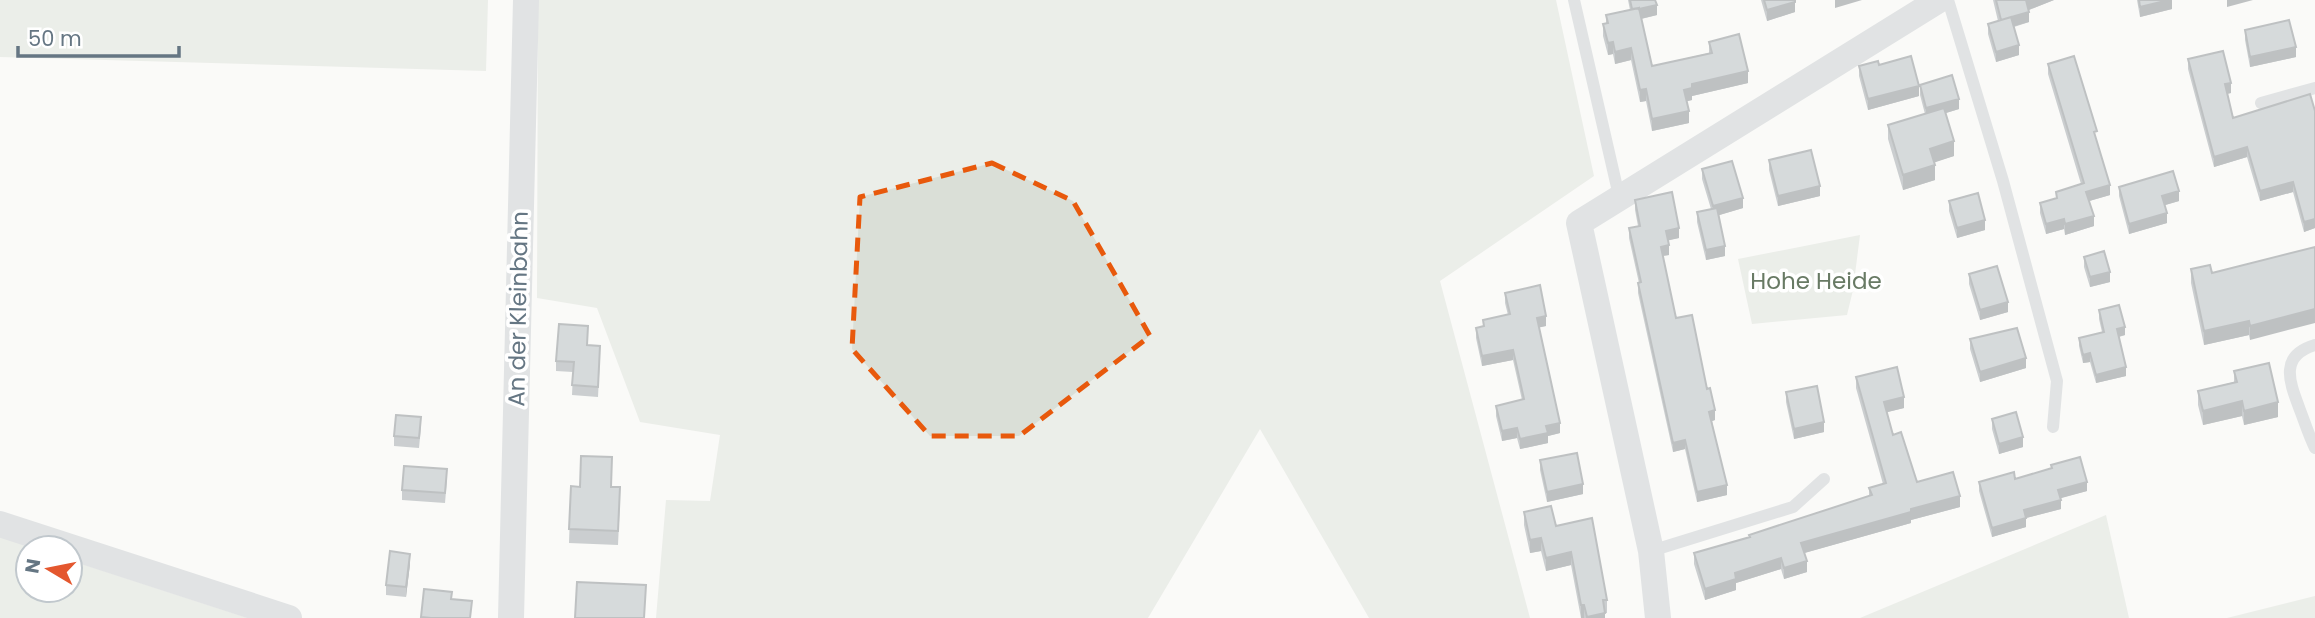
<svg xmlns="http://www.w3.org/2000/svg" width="2315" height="618" viewBox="0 0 2315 618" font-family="Poppins,sans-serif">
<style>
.green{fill:#dadfd7}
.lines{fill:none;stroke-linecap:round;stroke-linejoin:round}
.lane{stroke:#c3c8cc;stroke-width:12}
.street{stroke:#c3c8cc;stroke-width:26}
.wall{fill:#929a9f}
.shaded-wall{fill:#777d82}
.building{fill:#aab3b9;stroke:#777d82;stroke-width:2}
.marked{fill:none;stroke:#e8590c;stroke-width:5;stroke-dasharray:14 9;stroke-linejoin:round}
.labels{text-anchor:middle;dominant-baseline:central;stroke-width:7;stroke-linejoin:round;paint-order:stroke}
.park-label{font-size:23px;fill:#687a64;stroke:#fff}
.street-label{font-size:23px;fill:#657683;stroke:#fff}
</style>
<rect width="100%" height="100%" fill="#fafaf8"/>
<path class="green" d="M 0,0 L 488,0 L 486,71 L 0,57 Z
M 538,0 L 1556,0 L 1594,176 L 1440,281 L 1530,618 L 1369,618 L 1260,429 L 1148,618 L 656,618 L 666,500 L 710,501 L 720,435 L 640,422 L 597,308 L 537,298 Z
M 1860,235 L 1853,290 L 1847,315 L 1752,324 L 1738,259 Z
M 2106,515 L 2129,618 L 1860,618 Z
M 0,537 L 35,548 L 28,548 L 28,590 L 70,590 L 70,560 L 248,618 L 0,618 Z
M 2315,596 L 2315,618 L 2227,618 Z"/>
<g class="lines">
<path class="lane" d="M 1574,0 L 1619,196
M 1948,0 L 2003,181 L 2057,381 L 2053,427
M 2261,103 L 2315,88
M 2315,345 C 2278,356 2290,383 2300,410 C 2305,423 2309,436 2315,448
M 1651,551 L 1793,507 L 1824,479"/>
<path class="street" d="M 0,524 L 289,618
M 511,618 L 526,0
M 1658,618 L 1651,551 L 1579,223 L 1939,0"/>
</g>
<path class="wall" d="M 1628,0 L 1655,0 L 1657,15 L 1641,19 L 1652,66 L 1709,53 L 1709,42 L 1748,83 L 1692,96 L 1692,100 L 1687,101 L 1689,123 L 1652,131 L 1646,101 L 1640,102 L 1631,60 L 1615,64 L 1613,54 L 1608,55 L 1603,36 L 1603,24 L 1606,23 L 1606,15 L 1630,10 Z
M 1761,0 L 1795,0 L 1795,12 L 1767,21 Z
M 1993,0 L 2054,0 L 2029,10 L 2029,22 L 2014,27 L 2019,55 L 1996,62 L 1988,34 L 1988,24 L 1998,21 Z
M 2137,0 L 2172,0 L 2172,9 L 2140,17 Z
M 2245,30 L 2296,57 L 2250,67 L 2245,40 Z
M 2188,59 L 2231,93 L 2227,94 L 2233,118 L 2315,111 L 2315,228 L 2304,232 L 2293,192 L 2260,201 L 2247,157 L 2214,167 L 2188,69 Z
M 2048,64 L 2097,141 L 2110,195 L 2089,201 L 2094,226 L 2065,235 L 2064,229 L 2046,234 L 2040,213 L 2040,203 L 2056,198 L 2056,192 L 2081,184 L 2048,74 Z
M 1879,65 L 1919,96 L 1868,110 L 1859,76 L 1859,66 Z
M 1920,85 L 1959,109 L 1946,113 L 1954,156 L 1934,162 L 1935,180 L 1903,190 L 1888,139 L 1888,125 L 1925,114 L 1920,95 Z
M 1769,160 L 1820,196 L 1778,206 L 1769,170 Z
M 1702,169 L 1743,208 L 1719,215 L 1725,256 L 1706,260 L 1697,222 L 1697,212 L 1711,209 L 1702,179 Z
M 2119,187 L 2179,201 L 2165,205 L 2167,223 L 2129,234 L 2119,196 Z
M 1635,200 L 1679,238 L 1668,240 L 1669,255 L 1663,256 L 1676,318 L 1707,389 L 1715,420 L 1712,421 L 1727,495 L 1697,502 L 1685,449 L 1673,452 L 1638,293 L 1638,283 L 1639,283 L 1629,238 L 1629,228 L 1638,226 L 1635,210 Z
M 1949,201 L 1985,230 L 1957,238 L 1949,211 Z
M 2315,247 L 2250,340 L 2249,335 L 2204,345 L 2191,283 L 2191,269 L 2212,273 Z
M 2084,257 L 2110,282 L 2090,287 L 2084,267 Z
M 1969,274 L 2008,312 L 1980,320 L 1969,284 Z
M 1505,293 L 1546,326 L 1539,327 L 1560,433 L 1548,436 L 1548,443 L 1520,449 L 1517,438 L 1502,441 L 1496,416 L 1496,406 L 1522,400 L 1513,360 L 1482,366 L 1476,338 L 1476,328 L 1483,327 L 1483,320 L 1508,315 L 1505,303 Z
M 2099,310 L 2125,335 L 2119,337 L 2126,376 L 2096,383 L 2090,362 L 2083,363 L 2079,346 L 2079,338 L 2102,332 L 2099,319 Z
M 1970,339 L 2026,368 L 1980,382 L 1970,349 Z
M 587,345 L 600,356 L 598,397 L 572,395 L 573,372 L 556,371 L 556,361 Z
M 2234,371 L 2278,417 L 2244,425 L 2242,416 L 2203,425 L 2198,405 L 2198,391 L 2234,382 Z
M 1856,377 L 1904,408 L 1887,412 L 1893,435 L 1917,482 L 1960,507 L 1911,520 L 1911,523 L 1804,553 L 1807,572 L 1784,579 L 1781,569 L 1736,583 L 1736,590 L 1705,600 L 1694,564 L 1694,553 L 1749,537 L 1749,535 L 1869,496 L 1869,488 L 1883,484 L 1856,388 Z
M 1786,392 L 1824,432 L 1794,439 L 1786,402 Z
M 1992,419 L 2023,447 L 1999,454 L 1992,429 Z
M 421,427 L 419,448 L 394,446 L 394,436 Z
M 1540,460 L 1583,494 L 1547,502 L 1540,470 Z
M 2051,465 L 2087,491 L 2060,498 L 2061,509 L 2026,518 L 2026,527 L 1992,537 L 1979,491 L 1979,482 L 2015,479 L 2051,469 Z
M 447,479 L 445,503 L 402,500 L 402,490 Z
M 571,486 L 611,487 L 620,501 L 618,545 L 569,543 Z
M 1524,512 L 1556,526 L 1607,600 L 1607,613 L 1605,613 L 1605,618 L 1581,618 L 1571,565 L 1546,571 L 1541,551 L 1530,553 L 1524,525 Z
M 410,564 L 406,597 L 386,595 L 386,585 Z"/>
<path class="shaded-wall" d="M 1835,0 L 1862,0 L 1835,8 Z
M 2026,0 L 2054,0 L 2026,11 Z
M 2169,0 L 2172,0 L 2172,9 L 2140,17 L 2140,7 Z
M 2227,0 L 2253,0 L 2227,7 Z
M 1795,2 L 1795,12 L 1767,21 L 1767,10 Z
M 1657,5 L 1657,15 L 1632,21 L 1632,11 Z
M 2029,12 L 2029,22 L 2001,30 L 2001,20 Z
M 1613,42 L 1613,54 L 1608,55 L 1608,43 Z
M 2019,45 L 2019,55 L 1996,62 L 1996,52 Z
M 2296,47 L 2296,57 L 2250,67 L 2250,57 Z
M 1631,48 L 1631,60 L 1615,64 L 1615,52 Z
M 1748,71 L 1748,83 L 1692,96 L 1692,100 L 1684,102 L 1684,90 L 1692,84 Z
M 2231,83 L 2231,93 L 2225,94 L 2225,84 Z
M 1919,86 L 1919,96 L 1868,110 L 1868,99 Z
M 1646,89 L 1646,101 L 1640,102 L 1640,90 Z
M 1959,99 L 1959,109 L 1926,119 L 1926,108 Z
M 1689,111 L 1689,123 L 1652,131 L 1652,119 Z
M 1954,141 L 1954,156 L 1930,164 L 1930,149 Z
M 2247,147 L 2247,157 L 2214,167 L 2214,157 Z
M 1935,165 L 1935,180 L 1903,190 L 1903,175 Z
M 2293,182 L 2293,192 L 2260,201 L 2260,191 Z
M 2110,185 L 2110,195 L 2086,202 L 2086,192 Z
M 1820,186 L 1820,196 L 1778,206 L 1778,196 Z
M 2179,191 L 2179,201 L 2162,206 L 2162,196 Z
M 1743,198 L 1743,208 L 1713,217 L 1713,206 Z
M 2167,213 L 2167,223 L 2129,234 L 2129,224 Z
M 2094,216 L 2094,226 L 2065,235 L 2065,224 Z
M 2064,219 L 2064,229 L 2046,234 L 2046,224 Z
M 2315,219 L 2315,228 L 2304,232 L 2304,222 Z
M 1985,220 L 1985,230 L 1957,238 L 1957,228 Z
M 1679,228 L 1679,238 L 1666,241 L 1666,231 Z
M 1669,245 L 1669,255 L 1661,256 L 1661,247 Z
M 1725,246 L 1725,256 L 1706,260 L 1706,250 Z
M 2110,272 L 2110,282 L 2090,287 L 2090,277 Z
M 2008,302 L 2008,312 L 1980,320 L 1980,310 Z
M 2315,309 L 2315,323 L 2250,340 L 2250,326 Z
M 1546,316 L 1546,326 L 1537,328 L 1537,318 Z
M 2249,321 L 2249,335 L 2204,345 L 2204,331 Z
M 2125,327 L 2125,335 L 2117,337 L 2117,329 Z
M 1513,350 L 1513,360 L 1482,366 L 1482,356 Z
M 2090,353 L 2090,362 L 2083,363 L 2083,355 Z
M 2026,358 L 2026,368 L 1980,382 L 1980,372 Z
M 2126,367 L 2126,376 L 2096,383 L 2096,375 Z
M 1904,397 L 1904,408 L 1884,413 L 1884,402 Z
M 2242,401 L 2242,416 L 2203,425 L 2203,411 Z
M 2278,402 L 2278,417 L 2244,425 L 2244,411 Z
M 1715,410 L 1715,420 L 1709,422 L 1709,412 Z
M 1824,422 L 1824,432 L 1794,439 L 1794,429 Z
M 1560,423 L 1560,433 L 1548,436 L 1548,443 L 1520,449 L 1520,439 L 1546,426 Z
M 1517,428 L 1517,438 L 1502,441 L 1502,431 Z
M 2023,437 L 2023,447 L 1999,454 L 1999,444 Z
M 1685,440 L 1685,449 L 1673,452 L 1673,443 Z
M 2087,482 L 2087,491 L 2058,499 L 2058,490 Z
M 1583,484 L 1583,494 L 1547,502 L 1547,492 Z
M 1727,485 L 1727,495 L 1697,502 L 1697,492 Z
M 1960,496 L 1960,507 L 1911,520 L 1911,523 L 1801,554 L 1801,543 L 1911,509 Z
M 2061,500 L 2061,509 L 2026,518 L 2026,527 L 1992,537 L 1992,528 L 2024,510 Z
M 1541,538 L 1541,551 L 1530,553 L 1530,540 Z
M 1571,552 L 1571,565 L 1546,571 L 1546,558 Z
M 410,554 L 410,564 L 406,597 L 406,587 Z
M 1781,558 L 1781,569 L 1736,583 L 1736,590 L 1705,600 L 1705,589 L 1735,573 Z
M 1807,561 L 1807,572 L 1784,579 L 1784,568 Z
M 1581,605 L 1584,605 L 1584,618 L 1581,618 Z
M 1605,613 L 1605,618 L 1587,618 L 1587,617 Z"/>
<path class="building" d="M 1630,0 L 1655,0 L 1657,5 L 1639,9 L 1639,8 L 1632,9 Z
M 1764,0 L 1795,0 L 1795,2 L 1767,10 Z
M 1996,0 L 2027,0 L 2026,0 L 2029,12 L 2001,20 Z
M 2139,0 L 2169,0 L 2140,7 Z
M 1639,8 L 1652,66 L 1712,53 L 1709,42 L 1739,34 L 1748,71 L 1692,84 L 1692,88 L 1684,90 L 1689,111 L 1652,119 L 1646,89 L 1640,90 L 1631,48 L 1615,52 L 1613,42 L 1608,43 L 1603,24 L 1608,23 L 1606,15 Z
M 2011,17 L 2019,45 L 1996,52 L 1988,24 Z
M 2289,20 L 2296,47 L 2250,57 L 2245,30 Z
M 2223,51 L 2231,83 L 2225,84 L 2233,118 L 2310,94 L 2315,111 L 2315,219 L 2304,222 L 2293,182 L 2260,191 L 2247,147 L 2214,157 L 2188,59 Z
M 1911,56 L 1919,86 L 1868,99 L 1859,66 L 1878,61 L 1879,65 Z
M 2074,56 L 2097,131 L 2094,132 L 2110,185 L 2086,192 L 2094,216 L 2065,224 L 2064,219 L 2046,224 L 2040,203 L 2057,198 L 2056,192 L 2084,183 L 2048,64 Z
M 1952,75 L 1959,99 L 1926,108 L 1920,85 Z
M 1944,108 L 1954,141 L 1930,149 L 1935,165 L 1903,175 L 1888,125 Z
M 1811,150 L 1820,186 L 1778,196 L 1769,160 Z
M 1732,161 L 1743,198 L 1713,206 L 1702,169 Z
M 2173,171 L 2179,191 L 2162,196 L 2167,213 L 2129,224 L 2119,187 Z
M 1672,192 L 1679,228 L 1666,231 L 1669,245 L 1661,247 L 1676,318 L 1692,315 L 1707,389 L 1710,388 L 1715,410 L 1709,412 L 1727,485 L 1697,492 L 1685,440 L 1673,443 L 1638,283 L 1641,282 L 1629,228 L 1640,226 L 1635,200 Z
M 1978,193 L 1985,220 L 1957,228 L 1949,201 Z
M 1717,208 L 1725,246 L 1706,250 L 1697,212 Z
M 2315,247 L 2315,309 L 2250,326 L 2249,321 L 2204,331 L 2191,269 L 2210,265 L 2212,273 Z
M 2104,251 L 2110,272 L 2090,277 L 2084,257 Z
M 1997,266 L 2008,302 L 1980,310 L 1969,274 Z
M 1540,285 L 1546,316 L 1537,318 L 1560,423 L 1546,426 L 1548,433 L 1520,439 L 1517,428 L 1502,431 L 1496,406 L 1524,399 L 1513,350 L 1482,356 L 1476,328 L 1484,326 L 1483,320 L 1510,314 L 1505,293 Z
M 2119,305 L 2125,327 L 2117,329 L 2126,367 L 2096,375 L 2090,353 L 2083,355 L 2079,338 L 2104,332 L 2099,310 Z
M 559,324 L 588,326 L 587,345 L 600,346 L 598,387 L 572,385 L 574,362 L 556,361 Z
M 2017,328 L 2026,358 L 1980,372 L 1970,339 Z
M 2269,363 L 2278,402 L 2244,411 L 2242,401 L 2203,411 L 2198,391 L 2237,382 L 2234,371 Z
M 1897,367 L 1904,397 L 1884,402 L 1893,435 L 1901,432 L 1917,482 L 1953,472 L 1960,496 L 1911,509 L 1911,512 L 1801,543 L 1807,561 L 1784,568 L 1781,558 L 1735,573 L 1736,579 L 1705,589 L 1694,553 L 1750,537 L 1749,535 L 1872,495 L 1869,488 L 1886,483 L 1856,377 Z
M 1817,386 L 1824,422 L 1794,429 L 1786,392 Z
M 2016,412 L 2023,437 L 1999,444 L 1992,419 Z
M 396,415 L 421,417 L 419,438 L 394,436 Z
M 1577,453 L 1583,484 L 1547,492 L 1540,460 Z
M 581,456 L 612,457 L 611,487 L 620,487 L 618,531 L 569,529 L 571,486 L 580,487 Z
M 2080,457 L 2087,482 L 2058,490 L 2061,500 L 2024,510 L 2026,518 L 1992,528 L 1979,482 L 2014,472 L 2015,479 L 2052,468 L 2051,465 Z
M 404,466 L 447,469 L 445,493 L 402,490 Z
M 1551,506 L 1556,526 L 1592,518 L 1607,600 L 1603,600 L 1605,613 L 1587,617 L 1584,605 L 1581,605 L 1571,552 L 1546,558 L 1541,538 L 1530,540 L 1524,512 Z
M 390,551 L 410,554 L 406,587 L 386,585 Z
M 577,582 L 646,585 L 644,618 L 575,618 Z
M 424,589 L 452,592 L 451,599 L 472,601 L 470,618 L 431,618 L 421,617 Z"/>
<path d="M0 0H2315V618H0ZM 992,163 L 1073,201 L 1150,336 L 1019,436 L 930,436 L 852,349 L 860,197 Z" fill="#fafaf8" fill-opacity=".55" fill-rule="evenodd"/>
<path class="marked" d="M 992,163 L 1073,201 L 1150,336 L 1019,436 L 930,436 L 852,349 L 860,197 Z"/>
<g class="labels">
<g class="park-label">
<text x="1816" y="281">Hohe Heide</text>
</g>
<g class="street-label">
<text transform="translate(518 309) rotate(-89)">An der Kleinbahn</text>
</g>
</g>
<g transform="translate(49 569) rotate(280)"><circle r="33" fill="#ffffff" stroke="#c1c8cd" stroke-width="2"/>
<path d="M0-5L12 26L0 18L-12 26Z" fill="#e4572e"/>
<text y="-10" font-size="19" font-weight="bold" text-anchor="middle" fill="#657683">N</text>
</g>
<path d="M18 46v10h161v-10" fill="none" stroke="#657683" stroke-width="3.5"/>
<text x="28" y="46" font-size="21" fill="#657683" stroke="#ffffff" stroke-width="5" paint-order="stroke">50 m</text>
</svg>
